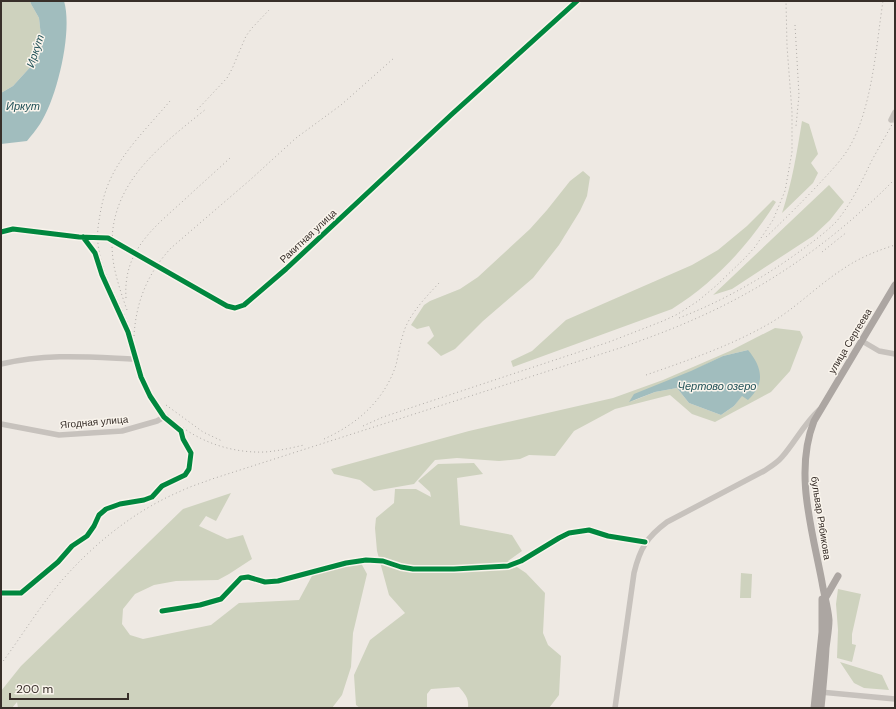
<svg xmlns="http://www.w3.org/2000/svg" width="896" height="709" viewBox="0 0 896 709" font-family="'DM Sans',sans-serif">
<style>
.green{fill:#ced2be;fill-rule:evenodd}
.water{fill:#a1bdbe}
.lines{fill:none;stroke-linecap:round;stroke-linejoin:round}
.minor{stroke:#c7c2bd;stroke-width:5.5}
.major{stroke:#aca6a2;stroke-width:7}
.rail{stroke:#afaba7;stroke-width:1;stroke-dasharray:1 3;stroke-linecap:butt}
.cycleway-casing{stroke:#f9f4ec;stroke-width:8}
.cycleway{stroke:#00873e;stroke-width:5}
.labels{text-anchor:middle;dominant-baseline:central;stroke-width:3;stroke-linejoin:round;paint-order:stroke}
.street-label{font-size:10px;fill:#382f2a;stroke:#f9f4ec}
.water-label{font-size:11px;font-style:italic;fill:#225258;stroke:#f9f4ec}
</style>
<rect width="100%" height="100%" fill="#eee9e3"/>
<path class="green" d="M 1,1 L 30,1 L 31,4 L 39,18 L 42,45 L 33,64 L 13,86 L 1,93 Z
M 802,121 L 809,124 L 818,154 L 811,163 L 818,173 L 813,183 L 782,213 C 792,183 797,152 802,121 Z
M 583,171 L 590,177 L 587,196 L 580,211 L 559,245 L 533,278 L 483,321 L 455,349 L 441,356 L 427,343 L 434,336 L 429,326 L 417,329 L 411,325 L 424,305 L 430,301 L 460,289 L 478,277 L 530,229 L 547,210 L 570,181 Z
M 829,185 L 844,202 L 830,220 L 813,236 L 732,289 L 713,295 Z
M 773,200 L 776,202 C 749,245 715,282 672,309 L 513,367 L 511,361 L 532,351 L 566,320 L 692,265 L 718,250 L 747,226 Z
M 775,328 L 800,331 L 803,337 L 790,371 L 771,392 L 715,422 L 692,414 L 670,395 L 615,409 L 574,431 L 555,456 L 529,455 L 520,459 L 499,461 L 457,458 L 435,460 L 414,484 L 374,491 L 360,480 L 334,474 L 331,469 L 469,431 L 613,398 L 663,380 L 730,351 ZM 748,350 L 742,395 L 734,406 L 721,415 L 689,403 L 677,388 L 655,392 L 630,402 L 723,356 Z
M 474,463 L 483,474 L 457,478 L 460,525 L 512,535 L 522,551 L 508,561 L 526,573 L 545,593 L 543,633 L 548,645 L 561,656 L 559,695 L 549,708 L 468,708 C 469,698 465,694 459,687 L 431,689 L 427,694 L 427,708 L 360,708 L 356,705 L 354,675 L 370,640 L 405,613 L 389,595 L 377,551 L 375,528 L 376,518 L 394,503 L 395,489 L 416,489 L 431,497 L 430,492 L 418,481 L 438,464 Z
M 231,493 L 216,521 L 206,516 L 199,526 L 227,539 L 243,535 L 252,559 L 229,574 L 218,580 L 176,581 L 154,585 L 135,594 L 123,609 L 122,624 L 130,635 L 143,639 L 211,625 L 239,603 L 299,600 L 313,574 L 361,563 L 367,574 L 353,633 L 351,667 L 342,695 L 332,708 L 18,708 L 17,702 L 12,708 L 1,708 L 1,691 L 21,666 L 183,509 Z
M 741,573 L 752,574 L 751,598 L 740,598 Z
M 838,589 L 861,594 L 852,634 L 852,644 L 856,645 L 852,662 L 837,658 L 838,630 L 836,604 Z
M 840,662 L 882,675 L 889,690 L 864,688 L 854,683 Z"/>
<path class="water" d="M 30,1 L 64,1 C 73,31 57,98 40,124 C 36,130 31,136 27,141 L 1,144 L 1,93 L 13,86 L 33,64 L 42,45 L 39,18 L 31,4 Z
M 748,350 C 762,367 766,383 748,400 L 742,396 L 734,406 L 721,415 L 689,403 L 677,388 L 655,392 L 629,402 L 634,394 L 691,371 L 723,356 Z"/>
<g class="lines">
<path class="minor" d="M 891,120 L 895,112
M 1,232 L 13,229 L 79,237 L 108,238 L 227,306 L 235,308 L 244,305 L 286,269 L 451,115 L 577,1
M 862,341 L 879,351 L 895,354
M 1,364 C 48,353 88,357 135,359
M 1,424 L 59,435 L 122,431 L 157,421 L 164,417
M 1,593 L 21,593 L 58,562 L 72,546 L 87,536 L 94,526 L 99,515 L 106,509 L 120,504 L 144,500 L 152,497 L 162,486 L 185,475 L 189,469 L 191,453 L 183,439 L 181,431 L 164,417 L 150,396 L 141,377 L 128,332 L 102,275 L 95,253 L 83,237
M 162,611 L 200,605 L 221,599 L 241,578 L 248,577 L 265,582 L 278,581 L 346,563 L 366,560 L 383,561 L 401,567 L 413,569 L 454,569 L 508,566 L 521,561 L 559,538 L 569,533 L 589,530 L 608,536 L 645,542
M 820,692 L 895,699
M 615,708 L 634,573 C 640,548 647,537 667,522 L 764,471 C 770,467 777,463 782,457 C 795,442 804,424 819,410"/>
<path class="major" d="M 826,597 L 838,576
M 814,708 L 822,632 L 822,599
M 821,708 C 823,688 825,668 826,648 C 827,639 829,629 829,620 C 828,607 824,595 822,582 C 812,529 794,472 814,421 L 895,285"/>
<path class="rail" d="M 795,25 L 799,95 L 796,126
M 170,101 C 149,126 123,151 110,180 C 104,193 101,207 99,221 C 92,258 113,288 127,321 C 135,339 136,360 143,379 C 163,426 214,454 265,452 C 278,451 291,448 304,445
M 197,110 L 227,78 L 232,69 L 246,36 L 252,28 L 269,10
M 766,237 C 784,220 801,203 818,185 C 828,174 839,163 847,151 C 872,112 876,47 883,1
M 822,252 L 847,232
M 126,298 C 123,252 152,229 182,202 C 198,187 214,173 230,158
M 127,310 C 122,296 117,281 114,266 C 101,190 154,151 206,109
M 679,318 C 723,301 765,277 803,249 C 814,241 826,232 836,222 C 851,204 861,183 871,162 C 879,147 887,134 895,119
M 134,336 C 136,301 148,273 171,248 L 250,180 L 296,138 L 341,105 L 394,58
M 646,375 C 689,360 733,345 772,322 C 797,307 818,285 843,269 C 859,258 876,251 895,245
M 166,405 L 203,432 L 222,441
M 363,426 L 383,417 L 609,342 L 663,321 L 678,314 L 698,301 L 717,285 L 745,258 L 755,247 L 773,220 L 785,191 L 792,152 L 792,112 L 787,46 L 786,1
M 324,439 C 357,424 384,401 396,365 C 399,352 401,338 406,326 C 414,309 427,296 439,283
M 1,664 C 22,636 41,604 64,578 C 96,542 136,510 181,491 C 191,486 202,483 212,479 L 623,347 C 648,338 673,329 697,318 C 772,285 838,237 895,179"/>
<defs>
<path id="cycleway" d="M 1,232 L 13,229 L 79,237 L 108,238 L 227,306 L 235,308 L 244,305 L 286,269 L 451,115 L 577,1
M 1,593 L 21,593 L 58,562 L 72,546 L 87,536 L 94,526 L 99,515 L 106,509 L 120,504 L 144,500 L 152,497 L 162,486 L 185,475 L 189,469 L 191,453 L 183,439 L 181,431 L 164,417 L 150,396 L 141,377 L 128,332 L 102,275 L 95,253 L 83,237
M 162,611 L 200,605 L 221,599 L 241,578 L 248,577 L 265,582 L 278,581 L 346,563 L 366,560 L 383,561 L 401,567 L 413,569 L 454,569 L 508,566 L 521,561 L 559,538 L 569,533 L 589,530 L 608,536 L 645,542"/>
</defs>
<use href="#cycleway" class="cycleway-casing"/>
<use href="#cycleway" class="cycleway"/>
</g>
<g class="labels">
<g class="street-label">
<text transform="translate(308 236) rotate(-43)">Ракитная улица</text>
<text transform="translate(850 341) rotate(-59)">улица Сергеева</text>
<text transform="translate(94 422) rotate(-5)">Ягодная улица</text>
<text transform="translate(821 518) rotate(81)">бульвар Рябикова</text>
</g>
<g class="water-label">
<text transform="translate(35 51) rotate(-72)">Ирку́т</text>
<text x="23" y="106">Иркут</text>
<text x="717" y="386">Чертово озеро</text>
</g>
</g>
<rect width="896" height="709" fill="none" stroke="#382f2a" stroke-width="4"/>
<path d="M10 693v6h118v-6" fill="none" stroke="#382f2a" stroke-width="2"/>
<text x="16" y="693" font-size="12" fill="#382f2a" stroke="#f9f4ec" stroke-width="3" paint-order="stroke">200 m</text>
</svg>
